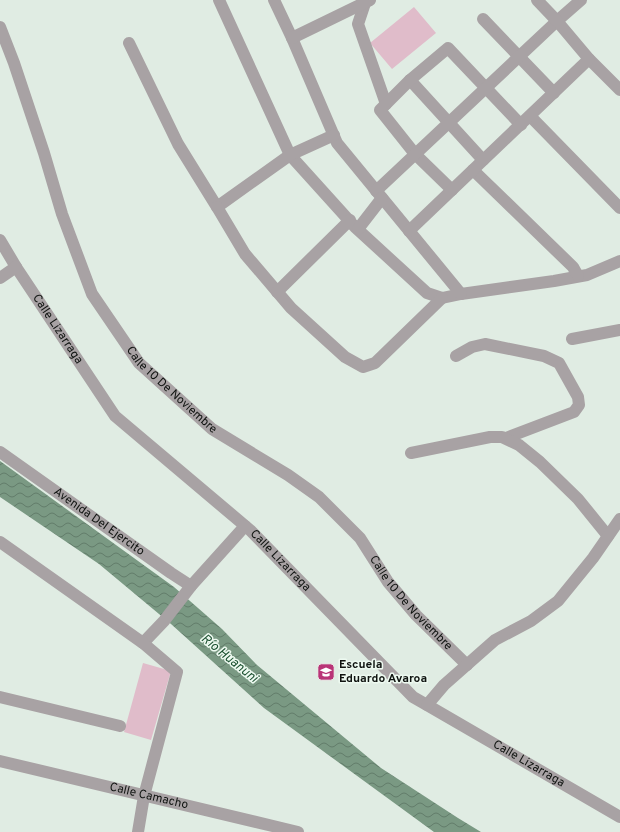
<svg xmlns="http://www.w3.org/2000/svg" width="620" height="832" viewBox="0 0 620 832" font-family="Overpass,sans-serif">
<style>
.garden{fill:#e0bcca}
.water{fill:url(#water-waves)}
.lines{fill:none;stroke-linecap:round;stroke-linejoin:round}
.minor{stroke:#a8a2a4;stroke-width:12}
.labels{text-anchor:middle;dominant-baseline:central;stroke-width:3;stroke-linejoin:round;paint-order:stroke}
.street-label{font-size:12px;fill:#0f1310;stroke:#edf9f0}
.poi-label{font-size:12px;font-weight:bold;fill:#0f1310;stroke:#edf9f0;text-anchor:start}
.water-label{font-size:13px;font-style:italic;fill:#1b5030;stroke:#edf9f0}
</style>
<defs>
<pattern id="water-waves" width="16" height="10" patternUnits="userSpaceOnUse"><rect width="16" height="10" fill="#7a9983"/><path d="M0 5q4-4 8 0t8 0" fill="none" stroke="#627c6a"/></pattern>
</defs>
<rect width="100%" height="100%" fill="#e0ece3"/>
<path class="garden" d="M 414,7 L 436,33 L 392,69 L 370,43 Z
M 143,663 L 171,671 L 151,740 L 124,732 Z"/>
<path class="water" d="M 0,461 L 174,587 L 222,629 L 257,665 L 381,768 L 458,818 L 481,832 L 434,832 L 264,708 L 171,624 L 99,564 L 0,497 Z"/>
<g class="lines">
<g class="minor">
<path d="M 219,0 L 290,155 L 355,227 L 427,293 L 442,298 L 461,294 L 554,281 L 587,275 L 620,261"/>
<path d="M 274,0 L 292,38 L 337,143 L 461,294"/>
<path d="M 364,0 L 365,3 L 358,24 L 386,104"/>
<path d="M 483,19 L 554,93"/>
<path id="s1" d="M 0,27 L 14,63 L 44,153 L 62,214 L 92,294 L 139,363 L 212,429 L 288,475 L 319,497 L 360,538 L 388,582 L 416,615 L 467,665"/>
<path d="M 292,38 L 370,0"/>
<path d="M 129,43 L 178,144 L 217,207 L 290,155 L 334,135"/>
<path d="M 589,59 L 620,90"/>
<path d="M 410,80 L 483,160"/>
<path d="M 530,116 L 620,208"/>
<path d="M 473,170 L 573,267 L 578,276"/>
<path d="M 452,190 L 415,154 L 380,110 L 410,80 L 448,48 L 521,125"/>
<path d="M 376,191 L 557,21 L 581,0"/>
<path d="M 217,207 L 245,254 L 291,308 L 345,357 L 363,367 L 375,363 L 442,298"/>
<path d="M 358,229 L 382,198"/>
<path d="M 409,231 L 589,59 L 557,21 L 537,0"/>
<path id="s2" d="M 0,240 L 16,267 L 115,416 L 250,530 L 413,697 L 427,705 L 620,817"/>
<path d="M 0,278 L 16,267"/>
<path d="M 277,292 L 350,220"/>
<path d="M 572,339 L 620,330"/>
<path d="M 456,356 L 472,347 L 485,344 L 544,356 L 559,363 L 578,397 L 579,405 L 574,412 L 506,438"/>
<path id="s3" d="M 0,452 L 171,573 L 191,586 L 164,621 L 143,643"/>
<path d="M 411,453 L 490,437 L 502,437 L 519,445 L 540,462 L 578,499 L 608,536"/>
<path d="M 0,542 L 143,643 L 177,672 L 144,796 L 138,832"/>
<path d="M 191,586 L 245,526"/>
<path d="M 0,697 L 120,726"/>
<path d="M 427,705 L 444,685 L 495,640 L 531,621 L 558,601 L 593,558 L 620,519"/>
<path id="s4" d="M 0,761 L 298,832"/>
</g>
</g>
<defs>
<symbol id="school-square" viewBox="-11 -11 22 22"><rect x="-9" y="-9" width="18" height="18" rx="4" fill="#b93477" stroke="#edf9f0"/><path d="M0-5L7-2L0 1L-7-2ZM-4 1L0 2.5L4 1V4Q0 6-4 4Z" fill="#fff"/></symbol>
</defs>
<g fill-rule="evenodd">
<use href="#school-square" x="316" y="662" width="20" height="20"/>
</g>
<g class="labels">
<g class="street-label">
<text stroke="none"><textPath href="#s2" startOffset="106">Calle Lizarraga</textPath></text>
<text stroke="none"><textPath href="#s1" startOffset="408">Calle 10 De Noviembre</textPath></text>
<text stroke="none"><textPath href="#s3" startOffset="121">Avenida Del Ejercito</textPath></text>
<text stroke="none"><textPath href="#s2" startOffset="430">Calle Lizarraga</textPath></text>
<text stroke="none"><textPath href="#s1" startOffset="732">Calle 10 De Noviembre</textPath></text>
<text stroke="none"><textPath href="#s2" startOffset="754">Calle Lizarraga</textPath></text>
<text stroke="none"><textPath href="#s4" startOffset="153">Calle Camacho</textPath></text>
</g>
<g class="poi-label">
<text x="339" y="665">Escuela<tspan x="339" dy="14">Eduardo Avaroa</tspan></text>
</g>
<g class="water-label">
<text transform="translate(229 659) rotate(39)">Río Huanuni</text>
</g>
</g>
</svg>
